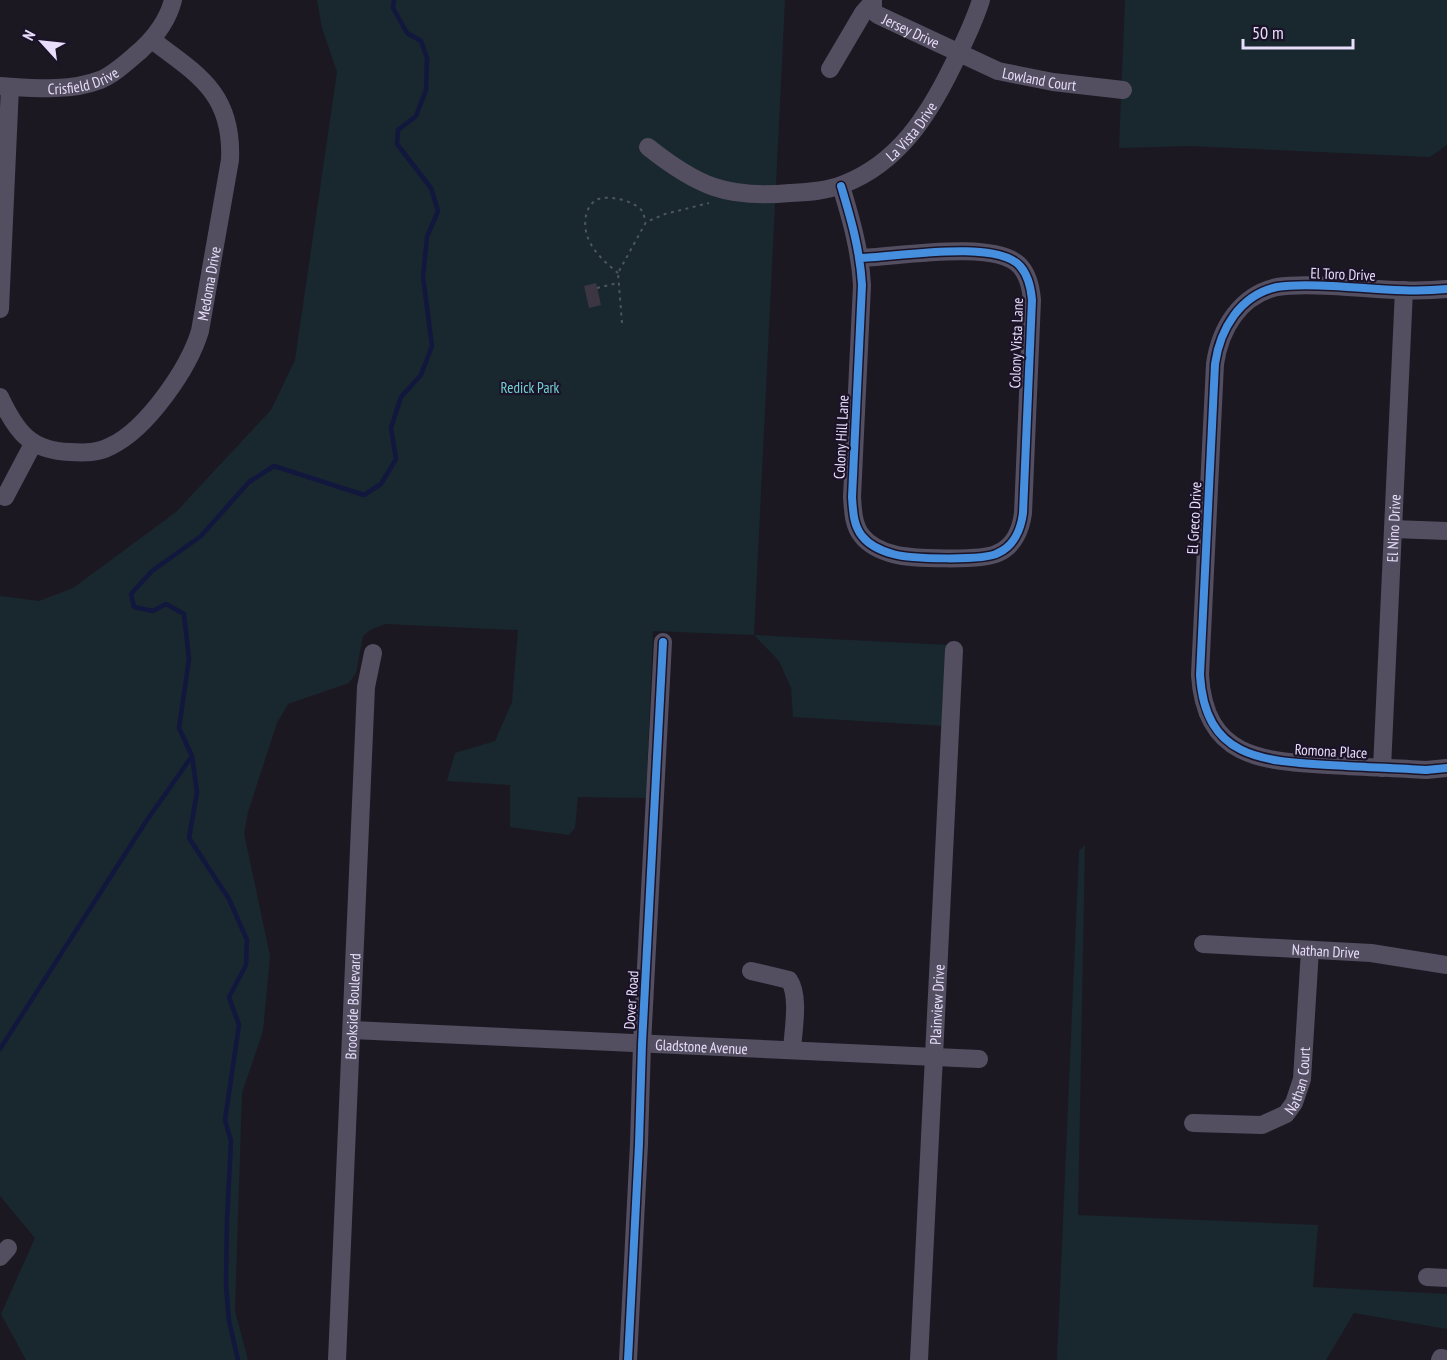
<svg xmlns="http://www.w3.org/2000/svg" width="1447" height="1360" viewBox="0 0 1447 1360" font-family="'PT Sans Narrow',sans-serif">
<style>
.green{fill:#18282e}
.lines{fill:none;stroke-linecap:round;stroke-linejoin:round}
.stream{stroke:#12173e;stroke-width:4.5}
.building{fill:#3c3643}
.path{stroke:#4f5463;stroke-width:2;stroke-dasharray:3 4.5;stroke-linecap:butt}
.minor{stroke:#544e61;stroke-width:18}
.cycleway-casing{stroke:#1b1327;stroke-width:11}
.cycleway{stroke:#468fdf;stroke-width:8}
.labels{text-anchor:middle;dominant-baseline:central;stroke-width:4.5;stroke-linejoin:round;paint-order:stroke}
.street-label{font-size:15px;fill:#e8ddfb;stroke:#1b1327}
.park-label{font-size:15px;fill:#71d2d3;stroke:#1b1327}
</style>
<rect width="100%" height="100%" fill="#1c1822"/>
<path class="green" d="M 317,0 L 785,0 L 754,635 L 949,645 L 945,726 L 793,717 L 791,688 L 779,661 L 754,635 L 653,631 L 646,798 L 578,797 L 575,828 L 569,835 L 510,827 L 510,785 L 447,781 L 455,753 L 495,741 L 512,702 L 518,630 L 385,624 L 370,630 L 363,636 L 356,673 L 349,683 L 288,704 L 277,723 L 248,812 L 244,833 L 270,956 L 263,1031 L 242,1093 L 235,1311 L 248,1360 L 26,1360 L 1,1314 L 35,1238 L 0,1196 L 0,596 L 39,601 L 73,588 L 176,512 L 271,410 L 295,360 L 337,72 L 322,28 Z
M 1125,0 L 1447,0 L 1447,145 L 1430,157 L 1191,146 L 1119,148 Z
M 1085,845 L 1078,1215 L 1318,1225 L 1313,1287 L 1447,1294 L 1447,1329 L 1354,1313 L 1326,1360 L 1057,1360 L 1079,851 Z"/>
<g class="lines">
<path class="stream" d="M 0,1049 L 145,823 L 192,756
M 238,1360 L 229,1321 L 226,1285 L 227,1220 L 231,1141 L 225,1120 L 239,1025 L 229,997 L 246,965 L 247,940 L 229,899 L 189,838 L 197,792 L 192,756 L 179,728 L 189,659 L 184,614 L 166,604 L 153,611 L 134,607 L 131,594 L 152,571 L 201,536 L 249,482 L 274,466 L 364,495 L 381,484 L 396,459 L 391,428 L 401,397 L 421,375 L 432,346 L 423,277 L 427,237 L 438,211 L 431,188 L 397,144 L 398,130 L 416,116 L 426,90 L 427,58 L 421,41 L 407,33 L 393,8 L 394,0"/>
</g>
<path class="building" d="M 596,283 L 601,305 L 589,308 L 584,286 Z"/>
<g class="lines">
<path class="path" d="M 618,273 C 608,265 593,252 588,238 C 583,226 584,208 596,200 C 607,194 636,201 643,212 C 643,213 645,220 646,221
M 597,288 L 618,283
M 622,323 L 618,273 L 646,222 L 665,214 L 709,203"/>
<g class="minor">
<path id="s1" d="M 873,0 L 873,11 L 878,15 L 998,71 L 1053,82 L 1123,90"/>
<path d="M 830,69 L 863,13 L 871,4"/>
<path id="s2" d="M 0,86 C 33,88 69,92 100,80 C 115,74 129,60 141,50 C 156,36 168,20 173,0"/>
<path id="s3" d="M 648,147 C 697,186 727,199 790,193 C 808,192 827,191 844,184 C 898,163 928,116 952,67 C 963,45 974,23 981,0"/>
<path d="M 841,186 C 851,219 860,250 862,285 L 852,497 C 853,510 853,525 862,536 C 869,545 882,551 893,554 C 910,559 984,561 998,553 C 1014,546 1021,529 1023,513 L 1032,300 C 1031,288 1028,275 1020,266 C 996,239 896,257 860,258"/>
<path d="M 1447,289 C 1409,293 1370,288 1332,286 C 1315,285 1295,284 1277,287 C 1240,295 1220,329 1215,364 L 1200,675 C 1205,758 1261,761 1329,765 C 1361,767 1393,768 1426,770 L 1447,768"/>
<path d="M 0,309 L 10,87"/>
<path id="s4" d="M 0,397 C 16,431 30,451 70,452 C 85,453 98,453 111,446 C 147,429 189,368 200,331 L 230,160 C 233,94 199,75 152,40"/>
<path d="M 5,497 L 33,444"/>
<path d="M 1393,529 L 1447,531"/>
<path id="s5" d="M 1382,768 L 1404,290"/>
<path id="s6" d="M 1203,944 L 1371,953 L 1447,965"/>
<path d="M 751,971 L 789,980 C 800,996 793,1031 792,1050"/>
<path id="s7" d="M 352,1030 L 979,1059"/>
<path id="s8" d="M 1193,1123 L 1262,1125 L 1286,1114 L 1294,1103 L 1302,1079 L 1310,950"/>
<path d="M 0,1257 L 8,1248"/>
<path d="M 1427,1277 L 1447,1278"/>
<path id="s9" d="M 337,1360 L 366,687 L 373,653"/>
<path d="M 628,1360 L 639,1144 L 642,1044 L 663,642"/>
<path id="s10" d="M 919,1360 L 954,650"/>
<path d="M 1440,1360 L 1441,1358 L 1447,1359"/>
</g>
<defs>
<path id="cycleway" d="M 841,186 C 851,219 860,250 862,285 L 852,497 C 853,510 853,525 862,536 C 869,545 882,551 893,554 C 910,559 984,561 998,553 C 1014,546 1021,529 1023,513 L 1032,300 C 1031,288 1028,275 1020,266 C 996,239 896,257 860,258
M 1447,289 C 1409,293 1370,288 1332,286 C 1315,285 1295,284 1277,287 C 1240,295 1220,329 1215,364 L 1200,675 C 1205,758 1261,761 1329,765 C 1361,767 1393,768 1426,770 L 1447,768
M 628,1360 L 639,1144 L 642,1044 L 663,642"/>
</defs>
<use href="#cycleway" class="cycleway-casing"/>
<use href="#cycleway" class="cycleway"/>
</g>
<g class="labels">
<g class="street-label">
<text stroke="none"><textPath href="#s1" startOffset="54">Jersey Drive</textPath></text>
<text stroke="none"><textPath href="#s2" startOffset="84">Crisfield Drive</textPath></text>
<text stroke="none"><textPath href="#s1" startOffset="192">Lowland Court</textPath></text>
<text stroke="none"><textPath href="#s3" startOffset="296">La Vista Drive</textPath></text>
<text transform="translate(1343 274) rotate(2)">El Toro Drive</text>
<text stroke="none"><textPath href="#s4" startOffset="334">Medoma Drive</textPath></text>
<text transform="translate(1016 343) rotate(-88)">Colony Vista Lane</text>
<text transform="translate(841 437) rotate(-87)">Colony Hill Lane</text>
<text transform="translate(1194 518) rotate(-87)">El Greco Drive</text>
<text stroke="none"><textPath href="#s5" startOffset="240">El Nino Drive</textPath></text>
<text transform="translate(1331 751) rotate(3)">Romona Place</text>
<text stroke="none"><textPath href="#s6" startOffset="123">Nathan Drive</textPath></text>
<text transform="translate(631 1000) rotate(-86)">Dover Road</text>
<text stroke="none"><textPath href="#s10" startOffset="356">Plainview Drive</textPath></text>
<text stroke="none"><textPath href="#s9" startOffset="354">Brookside Boulevard</textPath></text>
<text stroke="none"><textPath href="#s7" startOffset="350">Gladstone Avenue</textPath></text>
<text stroke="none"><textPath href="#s8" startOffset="132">Nathan Court</textPath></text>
</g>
<g class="park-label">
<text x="530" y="387">Redick Park</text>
</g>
</g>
<g transform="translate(42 42) rotate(297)" stroke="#1b1327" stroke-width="4.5" paint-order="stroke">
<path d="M0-4.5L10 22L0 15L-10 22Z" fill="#e8ddfb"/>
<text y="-9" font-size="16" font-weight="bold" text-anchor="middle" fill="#e8ddfb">N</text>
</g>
<path d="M1243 39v9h110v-9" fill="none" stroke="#e8ddfb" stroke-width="3"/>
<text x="1252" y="39" font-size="18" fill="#e8ddfb" stroke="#1b1327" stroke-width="4.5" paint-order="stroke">50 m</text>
</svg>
